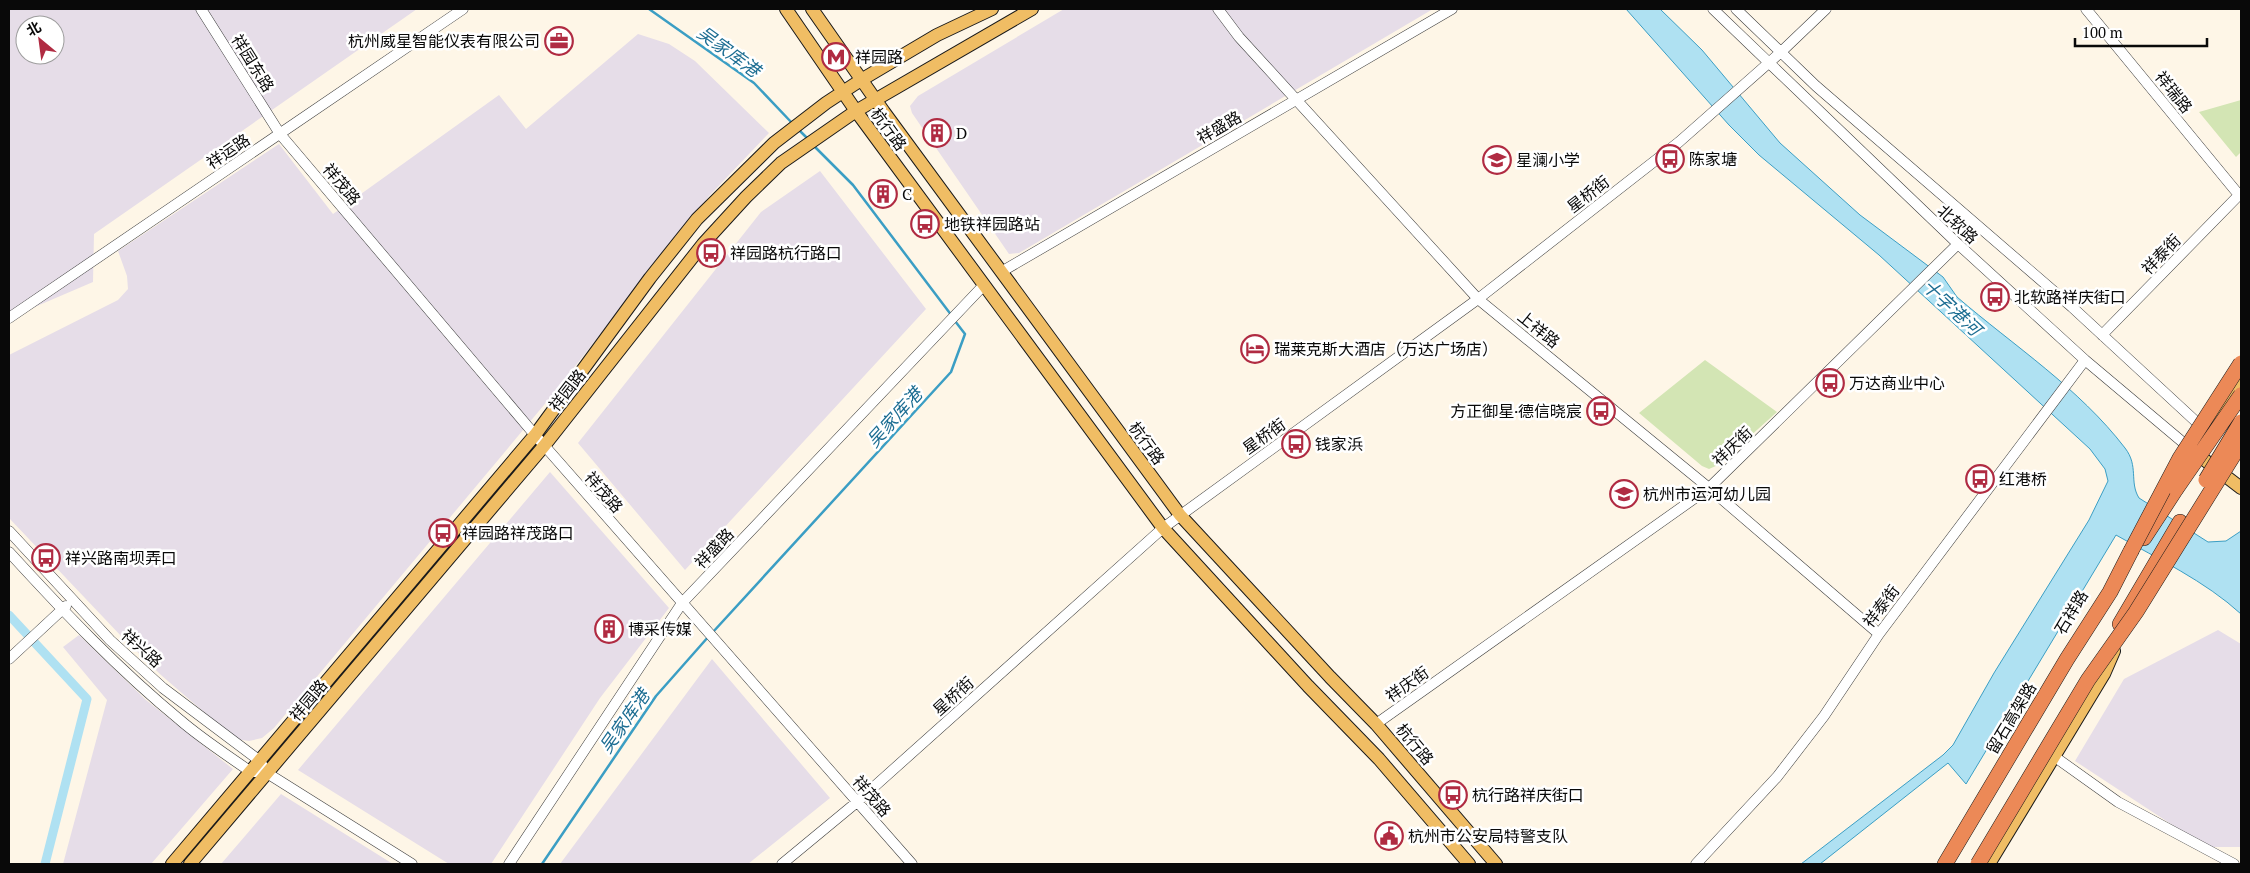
<svg xmlns="http://www.w3.org/2000/svg" width="2250" height="873" viewBox="0 0 2250 873" font-family="'PT Serif','Noto Sans SC',serif">
<style>
.industrial{fill:#e6dde8;fill-rule:evenodd}
.green{fill:#d3e5b4}
.water{fill:#afe1f2;stroke:#3b9ec4}
.lines{fill:none;stroke-linecap:round;stroke-linejoin:round}
.stream{stroke:#3b9ec4;stroke-width:2.5}
.canal{stroke:#afe1f2;stroke-width:9}
.minor-casing{stroke:#3c3c3c;stroke-width:11}
.major-casing{stroke:#1a1a1a;stroke-width:14}
.highway-casing{stroke:#1a1a1a;stroke-width:16}
.minor{stroke:#fff;stroke-width:10}
.major{stroke:#f0bd64;stroke-width:12}
.highway{stroke:#ec8957;stroke-width:15}
.highway-bridge-casing{stroke:#1a1a1a;stroke-width:16;stroke-linecap:butt}
.highway-bridge{stroke:#ec8957;stroke-width:15}
.labels{text-anchor:middle;dominant-baseline:central;stroke-width:5;stroke-linejoin:round;paint-order:stroke}
.poi-label{font-size:16px;fill:#090909;stroke:#fff;text-anchor:start}
.street-label{font-size:16px;fill:#090909;stroke:#fff}
.water-label{font-size:18px;font-style:italic;fill:#1c6d92;stroke:#fff}
</style>
<rect width="100%" height="100%" fill="#fef6e7"/>
<path class="industrial" d="M 9,9 L 417,9 L 94,234 L 93,282 L 9,318 ZM 25,25 L 55,25 L 55,55 L 25,55 Z
M 1064,9 L 1433,9 L 1019,253 L 1009,254 L 912,113 L 910,106 L 918,96 Z
M 638,34 L 669,44 L 695,61 L 769,133 L 709,196 L 554,393 L 274,728 L 262,738 L 249,741 L 235,739 L 161,675 L 122,637 L 9,518 L 9,355 L 118,300 L 128,289 L 127,276 L 118,251 L 279,144 L 333,214 L 499,95 L 526,129 Z
M 820,171 L 926,309 L 685,570 L 578,443 L 761,212 Z
M 550,472 L 669,608 L 600,698 L 491,864 L 449,864 L 298,770 Z
M 2218,630 L 2241,644 L 2241,847 L 2211,847 L 2183,832 L 2075,761 L 2124,679 Z
M 79,635 L 146,700 L 233,769 L 151,864 L 63,864 L 107,700 L 63,647 Z
M 712,659 L 830,798 L 748,864 L 560,864 Z
M 281,794 L 393,864 L 221,864 Z"/>
<path class="green" d="M 2241,100 L 2241,152 L 2236,157 L 2199,112 Z
M 1705,360 L 1777,412 L 1718,465 L 1709,469 L 1702,466 L 1639,413 Z"/>
<path class="water" d="M 1626,9 L 1660,9 L 1702,50 L 1780,143 L 1860,215 L 1943,277 L 1957,297 C 2014,346 2079,388 2125,448 C 2139,466 2129,482 2139,498 L 2208,542 L 2226,541 L 2241,531 L 2241,614 C 2205,581 2158,559 2116,535 L 1966,784 L 1948,763 L 1820,864 L 1801,864 L 1943,755 L 1953,745 L 1994,673 L 2089,520 L 2108,481 L 2105,469 L 2090,449 L 1879,255 L 1759,155 L 1729,125 Z"/>
<g class="lines">
<path class="stream" d="M 649,9 L 754,83 L 793,124
M 799,130 L 809,140
M 814,146 L 853,185 L 952,316
M 713,632 L 951,372 L 965,334 L 955,321
M 542,864 L 656,696 L 709,636"/>
<path class="canal" d="M 9,615 L 87,699 L 45,864"/>
<defs>
<path id="minor" d="M 201,9 L 280,134 L 535,435 L 912,864
M 1218,9 L 1239,37 L 1478,299 L 1709,488 L 1879,634
M 1713,9 L 1958,244 L 2085,360 L 2192,450
M 1736,9 L 1816,86 L 2072,307 L 2204,429
M 2086,9 L 2239,195
M 1001,272 L 1452,9
M 9,318 L 463,9
M 2102,335 L 2241,193
M 9,531 L 110,640 L 163,688 L 260,761 L 267,773 L 412,864
M 9,552 C 63,611 118,669 180,720 C 202,739 227,755 251,772 L 257,772
M 9,659 L 66,606
M 1376,724 L 1709,488 L 1958,244
M 2055,757 L 2118,802 L 2234,864
M 509,864 L 682,603 L 983,286
M 782,864 L 857,802 L 1163,528 L 1478,299 L 1679,142 L 1781,52 L 1826,9
M 1696,864 L 1777,777 L 1824,716 L 1879,634 L 2085,360"/>
<path id="major" d="M 786,9 L 856,111 L 1163,528 L 1308,686 L 1379,759 L 1469,864
M 812,9 L 884,112 L 1180,515 L 1330,677 L 1376,724 L 1496,864
M 2193,451 L 2241,488
M 2189,457 L 2241,381
M 172,864 L 535,435 L 650,278 L 697,219 L 774,143 L 826,103 L 861,80 L 937,35 L 992,9
M 190,864 L 544,446 L 703,244 L 746,197 L 781,163 L 856,111 L 1032,9
M 1989,864 L 2104,674 L 2114,651"/>
<path id="highway" d="M 2144,538 L 2176,489
M 2120,624 L 2180,522
M 1945,864 L 2067,659 L 2110,592 L 2131,551"/>
</defs>
<use href="#minor" class="minor-casing"/>
<use href="#major" class="major-casing"/>
<use href="#highway" class="highway-casing"/>
<use href="#minor" class="minor"/>
<use href="#major" class="major"/>
<use href="#highway" class="highway"/>
<defs>
<path id="highway-bridge" d="M 2206,480 L 2241,422
M 2176,489 L 2241,395
M 2131,551 L 2180,458 L 2241,363
M 1978,864 L 2088,680 L 2136,612 L 2241,443"/>
</defs>
<use href="#highway-bridge" class="highway-bridge-casing"/>
<use href="#highway-bridge" class="highway-bridge"/>
</g>
<defs>
<symbol id="office-ring" viewBox="-11 -11 22 22"><circle r="9.5" fill="#fff" stroke="#b02b42" stroke-width="1.5"/><path d="M-6-3h4V-5.5h4V-3h4V5H-6ZM-1-4.5V-3h2v-1.5ZM-6 0V1H6V0Z" fill="#b02b42"/></symbol>
<symbol id="metro-ring" viewBox="-11 -11 22 22"><circle r="9.5" fill="#fff" stroke="#b02b42" stroke-width="1.5"/><path d="M-5.5 5V-5H-3L0 0L3-5H5.5V5H3V-.5L0 4L-3-.5V5Z" fill="#b02b42"/></symbol>
<symbol id="building-ring" viewBox="-11 -11 22 22"><circle r="9.5" fill="#fff" stroke="#b02b42" stroke-width="1.5"/><path d="M-4-6H4V6H1V3H-1V6H-4ZM-2.5-4.3h1.7v1.8h-1.7ZM.8-4.3h1.7v1.8H.8ZM-2.5-1h1.7V.8h-1.7ZM.8-1h1.7V.8H.8Z" fill="#b02b42"/></symbol>
<symbol id="bus-ring" viewBox="-11 -11 22 22"><circle r="9.5" fill="#fff" stroke="#b02b42" stroke-width="1.5"/><path d="M-5-6H5V4H4V6H2V4H-2V6H-4V4H-5ZM-3.5-4V0h7V-4ZM-3.5 1.2v1.5H-2V1.2ZM2 1.2v1.5H3.5V1.2Z" fill="#b02b42"/></symbol>
<symbol id="school-ring" viewBox="-11 -11 22 22"><circle r="9.5" fill="#fff" stroke="#b02b42" stroke-width="1.5"/><path d="M0-5L7-2L0 1L-7-2ZM-4 1L0 2.5L4 1V4Q0 6-4 4Z" fill="#b02b42"/></symbol>
<symbol id="hotel-ring" viewBox="-11 -11 22 22"><circle r="9.5" fill="#fff" stroke="#b02b42" stroke-width="1.5"/><path d="M-6-4.5h1.5V1H6V5H4.5V3h-9V5H-6ZM-4 0a1.8 1.8 0 1 1 3.6 0ZM.5 0V-2.5h3Q6-2.5 6 0Z" fill="#b02b42"/></symbol>
<symbol id="civic-ring" viewBox="-11 -11 22 22"><circle r="9.5" fill="#fff" stroke="#b02b42" stroke-width="1.5"/><path d="M-.6-6.5H3V-4.5H.6V-3L4-1V1h2V6H-6V1h2V-1L-.6-3ZM-1.2 2.5V6h2.4V2.5Z" fill="#b02b42"/></symbol>
</defs>
<g fill-rule="evenodd">
<use href="#office-ring" x="543" y="25" width="32" height="32"/>
<use href="#metro-ring" x="820" y="41" width="32" height="32"/>
<use href="#building-ring" x="921" y="117" width="32" height="32"/>
<use href="#bus-ring" x="1654" y="143" width="32" height="32"/>
<use href="#school-ring" x="1481" y="144" width="32" height="32"/>
<use href="#building-ring" x="867" y="178" width="32" height="32"/>
<use href="#bus-ring" x="909" y="208" width="32" height="32"/>
<use href="#bus-ring" x="695" y="237" width="32" height="32"/>
<use href="#bus-ring" x="1979" y="281" width="32" height="32"/>
<use href="#hotel-ring" x="1239" y="333" width="32" height="32"/>
<use href="#bus-ring" x="1814" y="367" width="32" height="32"/>
<use href="#bus-ring" x="1585" y="395" width="32" height="32"/>
<use href="#bus-ring" x="1280" y="428" width="32" height="32"/>
<use href="#bus-ring" x="1964" y="463" width="32" height="32"/>
<use href="#school-ring" x="1608" y="478" width="32" height="32"/>
<use href="#bus-ring" x="427" y="517" width="32" height="32"/>
<use href="#bus-ring" x="30" y="542" width="32" height="32"/>
<use href="#building-ring" x="593" y="613" width="32" height="32"/>
<use href="#bus-ring" x="1437" y="779" width="32" height="32"/>
<use href="#civic-ring" x="1373" y="820" width="32" height="32"/>
</g>
<g class="labels">
<g class="poi-label">
<text x="540" y="41" text-anchor="end">杭州威星智能仪表有限公司</text>
<text x="855" y="57">祥园路</text>
<text x="956" y="133">D</text>
<text x="1689" y="159">陈家塘</text>
<text x="1516" y="160">星澜小学</text>
<text x="902" y="194">C</text>
<text x="944" y="224">地铁祥园路站</text>
<text x="730" y="253">祥园路杭行路口</text>
<text x="2014" y="297">北软路祥庆街口</text>
<text x="1274" y="349">瑞莱克斯大酒店（万达广场店）</text>
<text x="1849" y="383">万达商业中心</text>
<text x="1582" y="411" text-anchor="end">方正御星·德信晓宸</text>
<text x="1315" y="444">钱家浜</text>
<text x="1999" y="479">红港桥</text>
<text x="1643" y="494">杭州市运河幼儿园</text>
<text x="462" y="533">祥园路祥茂路口</text>
<text x="65" y="558">祥兴路南坝弄口</text>
<text x="628" y="629">博采传媒</text>
<text x="1472" y="795">杭行路祥庆街口</text>
<text x="1408" y="836">杭州市公安局特警支队</text>
</g>
<g class="street-label">
<text transform="translate(253 63) rotate(58)">祥园东路</text>
<text transform="translate(2174 92) rotate(51)">祥瑞路</text>
<text transform="translate(1219 127) rotate(-30)">祥盛路</text>
<text transform="translate(889 129) rotate(54)">杭行路</text>
<text transform="translate(228 151) rotate(-34)">祥运路</text>
<text transform="translate(342 184) rotate(50)">祥茂路</text>
<text transform="translate(1588 194) rotate(-38)">星桥街</text>
<text transform="translate(1958 224) rotate(43)">北软路</text>
<text transform="translate(2161 254) rotate(-46)">祥泰街</text>
<text transform="translate(1539 329) rotate(39)">上祥路</text>
<text transform="translate(567 390) rotate(-52)">祥园路</text>
<text transform="translate(1264 436) rotate(-36)">星桥街</text>
<text transform="translate(1147 443) rotate(54)">杭行路</text>
<text transform="translate(1732 446) rotate(-44)">祥庆街</text>
<text transform="translate(604 492) rotate(49)">祥茂路</text>
<text transform="translate(714 548) rotate(-46)">祥盛路</text>
<text transform="translate(1881 606) rotate(-53)">祥泰街</text>
<text transform="translate(2071 612) rotate(-59)">石祥路</text>
<text transform="translate(142 648) rotate(42)">祥兴路</text>
<text transform="translate(1407 684) rotate(-35)">祥庆街</text>
<text transform="translate(953 696) rotate(-42)">星桥街</text>
<text transform="translate(308 700) rotate(-50)">祥园路</text>
<text transform="translate(2011 718) rotate(-59)">留石高架路</text>
<text transform="translate(1415 744) rotate(50)">杭行路</text>
<text transform="translate(872 796) rotate(49)">祥茂路</text>
</g>
<g class="water-label">
<text transform="translate(729 51) rotate(36)">吴家库港</text>
<text transform="translate(1952 307) rotate(43)">十字港河</text>
<text transform="translate(894 417) rotate(-48)">吴家库港</text>
<text transform="translate(624 721) rotate(-55)">吴家库港</text>
</g>
</g>
<rect width="2250" height="873" fill="none" stroke="#090909" stroke-width="20"/>
<g transform="translate(40 40) rotate(331)"><circle r="24" fill="#ffffff" stroke="#9d9d9d"/>
<path d="M0-4L9 19L0 12L-9 19Z" fill="#b02b42"/>
<text y="-8" font-size="14" font-weight="bold" text-anchor="middle" fill="#090909">北</text>
</g>
<path d="M2075 38v8h132v-8" fill="none" stroke="#090909" stroke-width="2.5"/>
<text x="2082" y="38" font-size="15" fill="#090909" stroke="#ffffff" stroke-width="4" paint-order="stroke">100 m</text>
</svg>
